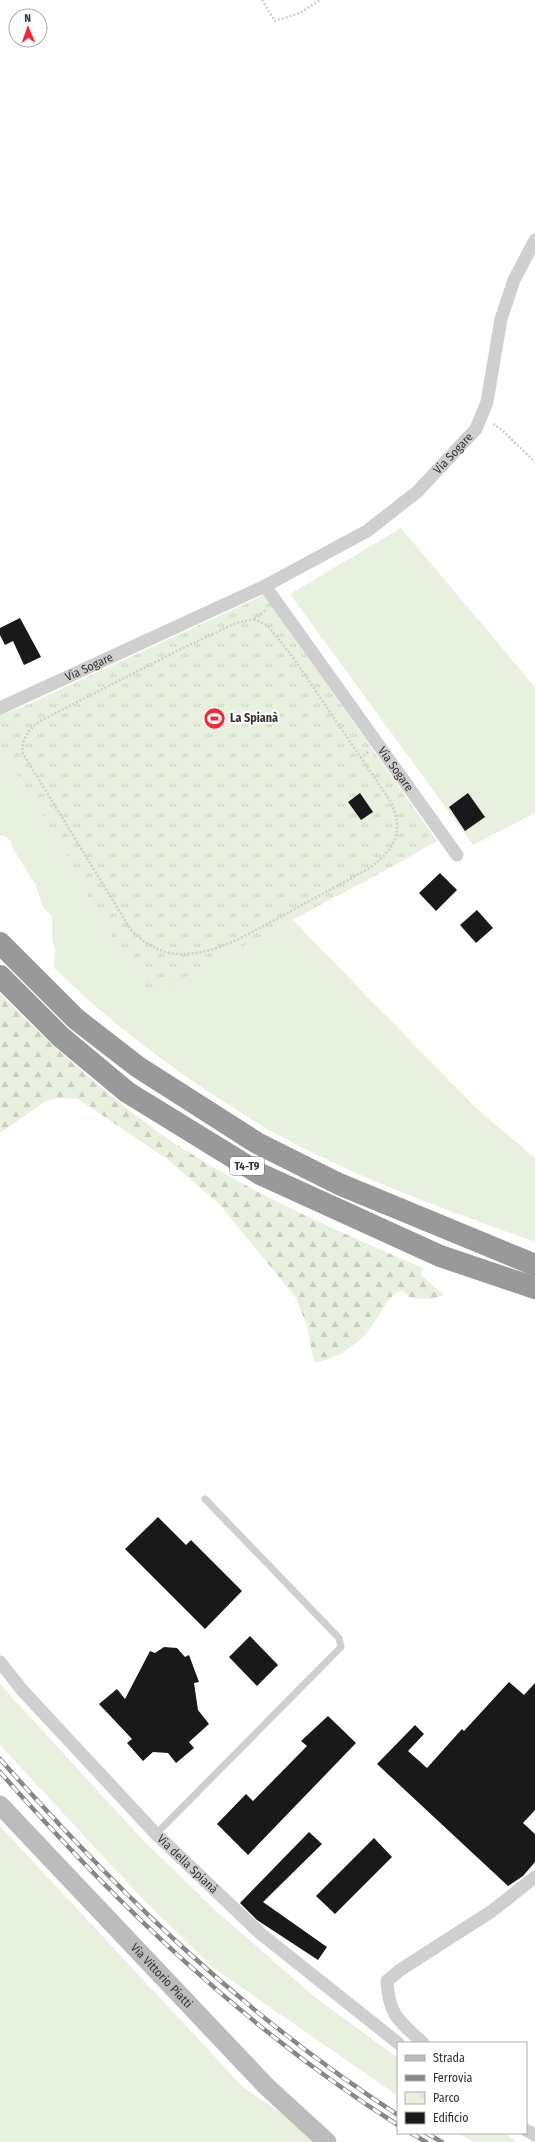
<svg xmlns="http://www.w3.org/2000/svg" width="535" height="2142" viewBox="0 0 535 2142" font-family="'Fira Sans Condensed',sans-serif">
<style>
.grass{fill:#e8f0df}
.forest{fill:url(#forest-firs)}
.park{fill:url(#park-tufts)}
.building{fill:#191919}
.lines{fill:none;stroke-linecap:round;stroke-linejoin:round}
.path{stroke:#cfcfcf;stroke-width:2.5;stroke-dasharray:2 2;stroke-linecap:butt}
.lane{stroke:#cfcfcf;stroke-width:7}
.street{stroke:#cfcfcf;stroke-width:13}
.secondary{stroke:#bcbcbc;stroke-width:19}
.highway{stroke:#999;stroke-width:22}
.rail-casing{stroke:#878787;stroke-width:4.5}
.rail{stroke:#fff;stroke-width:3;stroke-dasharray:9;stroke-linecap:butt}
.labels{text-anchor:middle;dominant-baseline:central;stroke-width:4;stroke-linejoin:round;paint-order:stroke}
.shield{fill:#fff;stroke:#707070;stroke-width:1}
.shield-label{font-size:11px;font-weight:bold;fill:#323232}
.street-label{font-size:12px;fill:#323232;stroke:#fff}
.poi-label{font-size:12px;font-weight:bold;fill:#323232;stroke:#fff;text-anchor:start}
</style>
<defs>
<pattern id="forest-firs" width="22" height="20" patternUnits="userSpaceOnUse"><rect width="22" height="20" fill="#e8f0df"/><path d="M5 1l3.5 6h-7zM16 11l3.5 6h-7z" fill="#c7cec0"/></pattern>
<pattern id="park-tufts" width="24" height="20" patternUnits="userSpaceOnUse"><rect width="24" height="20" fill="#e8f0df"/><path d="M3 7l-1-3M5 7V3M7 7l1-3M15 17l-1-3M17 17v-4M19 17l1-3" fill="none" stroke="#c7cec0"/></pattern>
</defs>
<rect width="100%" height="100%" fill="#fff"/>
<path class="grass" d="M 401,528 L 535,687 L 535,813 L 473,845 L 290,594 Z
M 0,747 L 67,856 L 91,904 L 122,952 L 145,978 L 153,993 L 293,920 L 475,1107 L 535,1158 L 535,1242 C 446,1210 354,1177 271,1131 C 251,1120 231,1106 212,1094 C 156,1057 102,1015 54,968 L 55,948 L 52,941 L 52,917 L 42,905 L 36,885 L 13,849 L 11,841 L 4,836 L 0,836 Z
M 0,1684 L 143,1840 L 214,1909 L 316,1998 L 398,2058 L 398,2096 L 212,1967 L 136,1892 L 0,1745 Z
M 0,1826 L 244,2088 L 325,2142 L 0,2142 Z
M 458,2133 L 504,2133 L 517,2142 L 473,2142 Z"/>
<path class="forest" d="M 0,994 C 57,1050 122,1111 190,1153 C 263,1199 344,1234 423,1268 L 421,1275 L 444,1295 L 433,1299 L 410,1298 L 402,1290 C 388,1296 384,1307 376,1320 C 363,1341 339,1360 314,1362 L 307,1326 L 296,1298 L 220,1205 L 167,1159 L 78,1099 L 58,1098 L 46,1101 L 0,1133 Z"/>
<path class="park" d="M 264,595 L 437,841 L 375,876 L 153,994 L 145,987 L 145,978 L 122,952 L 91,904 L 67,856 L 0,747 L 0,715 L 22,707 Z"/>
<path class="building" d="M 20,618 L 41,657 L 24,665 L 13,641 L 5,645 L 0,635 L 0,628 Z
M 360,793 L 373,812 L 361,820 L 348,802 Z
M 468,793 L 485,817 L 465,831 L 449,807 Z
M 440,873 L 457,890 L 436,911 L 419,893 Z
M 477,910 L 493,928 L 476,943 L 460,925 Z
M 158,1517 L 186,1545 L 191,1540 L 242,1591 L 205,1629 L 125,1549 Z
M 250,1636 L 278,1665 L 257,1686 L 229,1657 Z
M 164,1647 L 177,1648 L 185,1657 L 189,1655 L 199,1682 L 194,1683 L 198,1710 L 209,1724 L 189,1742 L 194,1748 L 176,1763 L 168,1753 L 153,1752 L 143,1761 L 127,1743 L 132,1739 L 99,1704 L 117,1689 L 125,1699 L 150,1651 L 155,1653 Z
M 509,1682 L 524,1695 L 535,1683 L 535,1810 L 523,1823 L 535,1834 L 535,1862 L 523,1876 L 508,1886 L 377,1764 L 415,1725 L 424,1734 L 408,1751 L 427,1768 L 462,1729 L 464,1731 Z
M 328,1716 L 356,1743 L 248,1855 L 217,1824 L 246,1794 L 253,1801 L 307,1746 L 301,1741 Z
M 309,1832 L 322,1844 L 263,1902 L 327,1947 L 318,1960 L 257,1920 L 240,1903 Z
M 374,1838 L 392,1857 L 335,1914 L 316,1896 Z"/>
<g class="lines">
<path class="path" d="M 262,0 L 275,21 L 300,13 L 320,0
M 493,424 L 502,430 L 535,462
M 254,619 L 267,625 L 292,656 L 391,802 C 405,833 394,850 368,869 C 339,885 309,901 280,917 C 251,932 221,952 187,954 C 165,956 146,945 131,930 L 22,752 C 23,737 28,730 40,721 L 183,648 L 236,623 Z
M 254,619 L 266,610
M 360,758 L 368,752"/>
<path class="lane" d="M 156,1834 L 341,1647 L 339,1638 L 205,1499"/>
<g class="street">
<path id="s1" d="M 265,586 L 457,855"/>
<path id="s2" d="M 0,708 L 265,586 L 367,531 L 417,492 L 476,429 L 487,402 L 501,319 L 514,280 L 535,240"/>
<path id="s3" d="M 0,1662 L 22,1690 L 156,1834 L 261,1934 L 398,2043"/>
<path d="M 423,2043 C 399,2021 389,2016 387,1981 L 400,1970 L 492,1911 L 535,1877"/>
<path d="M 526,2130 L 535,2135"/>
</g>
<path class="secondary" id="s4" d="M 0,1805 L 266,2086 L 327,2142"/>
<path class="highway" d="M 0,943 L 76,1019 L 138,1067 L 257,1143 L 339,1184 L 535,1265
M 0,976 L 61,1037 L 127,1092 L 260,1174 L 440,1256 L 535,1288"/>
<defs>
<path id="rail" d="M 0,1759 C 122,1897 244,2015 398,2115
M 0,1772 C 118,1906 247,2030 398,2125
M 411,2133 L 426,2142
M 426,2133 L 442,2142"/>
</defs>
<use href="#rail" class="rail-casing"/>
<use href="#rail" class="rail"/>
</g>
<defs>
<symbol id="stadium-disc" viewBox="-11 -11 22 22"><circle r="9.5" fill="#f62737" stroke="#fff"/><path d="M0-5a6.5 5 0 1 0 0 10a6.5 5 0 1 0 0-10ZM-3.5-1.8h7v3.6h-7Z" fill="#fff"/></symbol>
</defs>
<g fill-rule="evenodd">
<use href="#stadium-disc" x="202" y="706" width="25" height="25"/>
</g>
<g class="labels">
<rect class="shield" x="230" y="1157" width="34" height="18" rx="3"/>
<g class="shield-label">
<text x="247" y="1166">T4-T9</text>
</g>
<g class="street-label">
<text stroke="none"><textPath href="#s2" startOffset="524">Via Sogare</textPath></text>
<text stroke="none"><textPath href="#s2" startOffset="98">Via Sogare</textPath></text>
<text stroke="none"><textPath href="#s1" startOffset="225">Via Sogare</textPath></text>
<text stroke="none"><textPath href="#s3" startOffset="276">Via della Spianà</textPath></text>
<text stroke="none"><textPath href="#s4" startOffset="235">Via Vittorio Piatti</textPath></text>
</g>
<g class="poi-label">
<text x="230" y="718">La Spianà</text>
</g>
</g>
<rect x="397" y="2042" width="130" height="92" fill="#ffffff" stroke="#adadad"/>
<rect x="405" y="2055" width="20" height="6" fill="#bcbcbc" stroke="#adadad"/>
<text x="433" y="2062" font-size="12" fill="#323232">Strada</text>
<rect x="405" y="2075" width="20" height="6" fill="#878787" stroke="#adadad"/>
<text x="433" y="2082" font-size="12" fill="#323232">Ferrovia</text>
<rect x="405" y="2092" width="20" height="12" fill="url(#park-tufts)" stroke="#adadad"/>
<text x="433" y="2102" font-size="12" fill="#323232">Parco</text>
<rect x="405" y="2112" width="20" height="12" fill="#191919" stroke="#adadad"/>
<text x="433" y="2122" font-size="12" fill="#323232">Edificio</text>
<g transform="translate(28 28) rotate(358)"><circle r="19" fill="#ffffff" stroke="#adadad"/>
<path d="M0-3L7 15L0 10L-7 15Z" fill="#f62737"/>
<text y="-6" font-size="11" font-weight="bold" text-anchor="middle" fill="#323232">N</text>
</g>
</svg>
